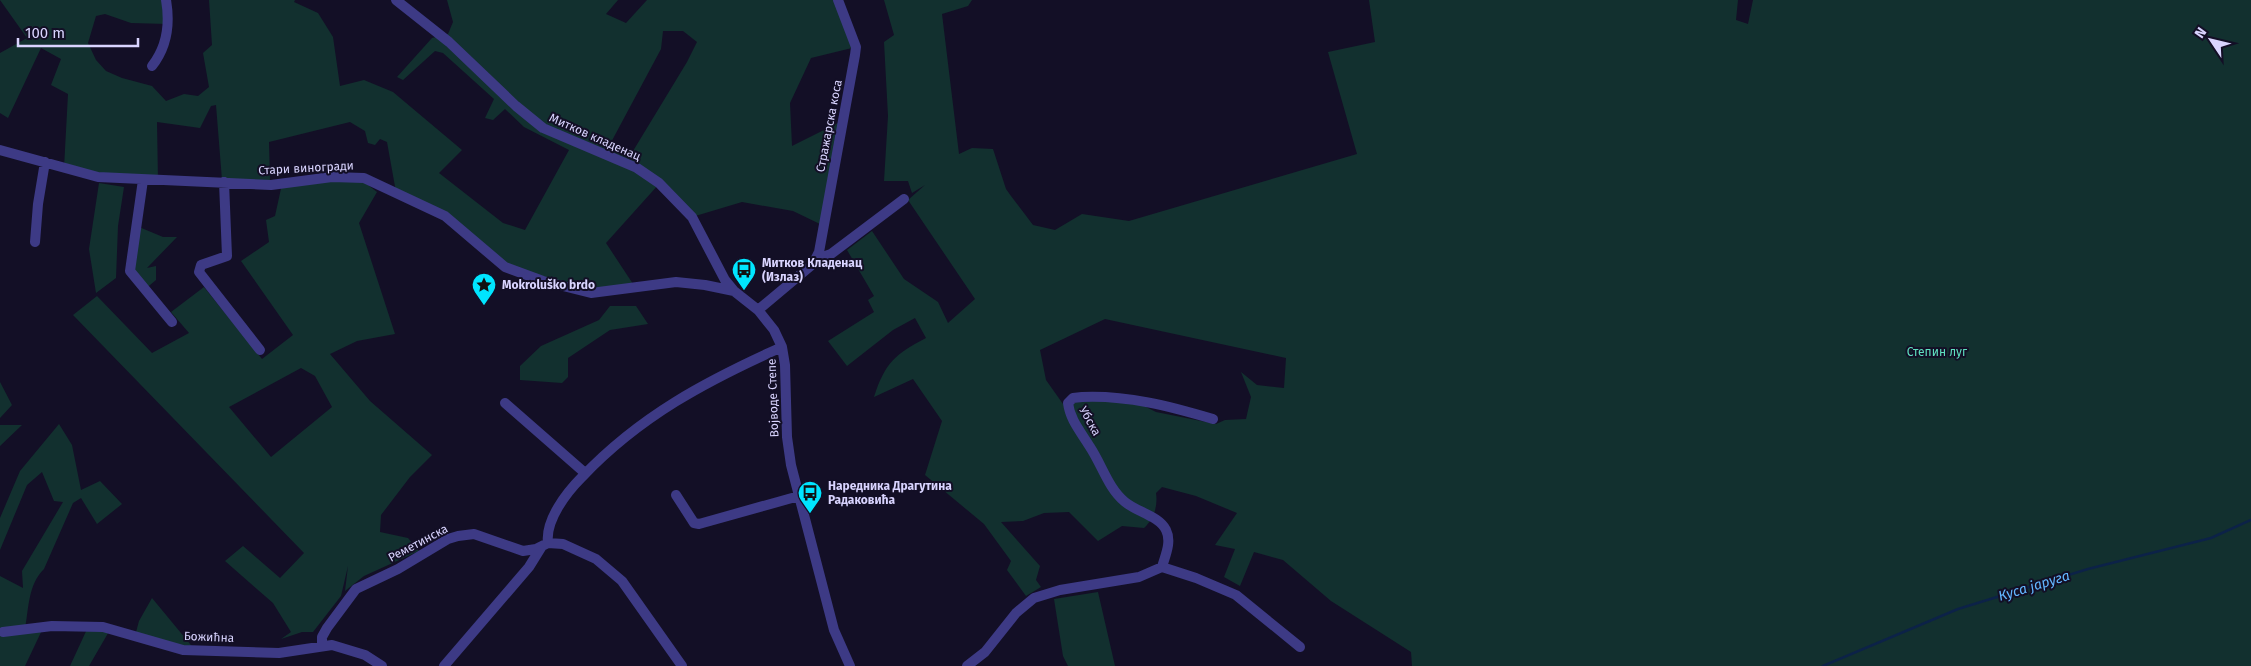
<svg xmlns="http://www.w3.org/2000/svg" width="2251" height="666" viewBox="0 0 2251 666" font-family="'Fira Sans',sans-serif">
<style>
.green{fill:#12302f;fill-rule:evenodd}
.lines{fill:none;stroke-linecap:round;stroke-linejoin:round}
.stream{stroke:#0c2248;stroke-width:2.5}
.minor{stroke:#3d3a85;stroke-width:10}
.labels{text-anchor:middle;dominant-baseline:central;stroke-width:4;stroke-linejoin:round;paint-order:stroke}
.street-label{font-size:12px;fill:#d9d4ff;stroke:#130f26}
.poi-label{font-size:12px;font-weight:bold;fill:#d9d4ff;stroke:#130f26;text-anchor:start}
.park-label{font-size:12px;fill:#5fe0c0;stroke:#130f26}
.water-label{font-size:14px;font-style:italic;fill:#62b6ff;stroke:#130f26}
</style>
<rect width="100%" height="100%" fill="#130f26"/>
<path class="green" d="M 0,0 L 166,0 L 168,24 L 131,23 L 105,14 L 96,16 L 88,43 L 96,60 L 106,71 L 122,78 L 152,86 L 166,101 L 184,94 L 198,96 L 209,87 L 203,53 L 212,45 L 209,0 L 295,0 L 294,2 L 318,13 L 333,37 L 340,86 L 364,80 L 393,92 L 462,150 L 439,173 L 503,223 L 525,230 L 569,150 L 524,127 L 505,109 L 493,120 L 485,118 L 494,99 L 443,53 L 435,51 L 403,80 L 397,77 L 432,38 L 448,34 L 453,22 L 447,0 L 618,0 L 606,14 L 626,23 L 647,0 L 838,0 L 856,47 L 811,58 L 790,103 L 792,146 L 842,121 L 822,225 L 793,211 L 742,202 L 692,217 L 659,184 L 606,243 L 635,287 L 594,292 L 505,270 L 458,227 L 396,192 L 387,142 L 380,139 L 375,145 L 368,143 L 365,131 L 350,122 L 269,142 L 270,181 L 222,180 L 216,105 L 211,106 L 200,128 L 157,122 L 158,181 L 64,168 L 68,94 L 51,85 L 61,59 L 41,48 L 8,118 L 0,113 L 0,53 L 27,38 ZM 663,31 L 683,31 L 697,42 L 687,62 L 630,156 L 608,148 L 661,49 Z
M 884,0 L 972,0 L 968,6 L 942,14 L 959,154 L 972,148 L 993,149 L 1006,189 L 1011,196 L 1033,225 L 1055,230 L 1082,214 L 1129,221 L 1357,154 L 1328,52 L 1375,42 L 1369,0 L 1738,0 L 1736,20 L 1748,24 L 1753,0 L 2251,0 L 2251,666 L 1412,666 L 1411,652 L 1331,601 L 1283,560 L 1254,552 L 1240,586 L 1224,577 L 1235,549 L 1215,545 L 1237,513 L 1196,496 L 1162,487 L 1156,493 C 1158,506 1154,519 1144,528 L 1122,526 L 1098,541 L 1069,512 L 1044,513 L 1023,521 L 1001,522 L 1040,566 L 1036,580 L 1041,587 L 1026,596 L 1007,570 L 1011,561 L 984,524 L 925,475 L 942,421 L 913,379 L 874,397 C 885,363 895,354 926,338 L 915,318 L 893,330 L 847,366 L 828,341 L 874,312 L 868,300 L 874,296 L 847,250 L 872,231 L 904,279 L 938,302 L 948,323 L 975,299 L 908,200 L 925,185 L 912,193 L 908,181 L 884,181 L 888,116 L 884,42 L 894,35 ZM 1105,319 L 1286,358 L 1284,388 L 1257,385 L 1241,372 L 1251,397 L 1246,419 L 1225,420 L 1216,424 L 1156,412 L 1136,402 L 1096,400 L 1063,404 L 1046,380 L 1040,350 Z
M 341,180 L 363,181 L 377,192 L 359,223 L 395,334 L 357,341 L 330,354 L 370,401 L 432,455 L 410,477 L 381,515 L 380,532 L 408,538 L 419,551 L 364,576 L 345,591 L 348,566 L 341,596 L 313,632 L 302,632 L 281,639 L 291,632 L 273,603 L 225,561 L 243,546 L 280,578 L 304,553 L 73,315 L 97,296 L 152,353 L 189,333 L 171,312 L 204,287 L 262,359 L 293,335 L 241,261 L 269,242 L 266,220 L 275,216 L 282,184 ZM 301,368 L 315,376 L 332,407 L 271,457 L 229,407 Z
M 99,183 L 124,187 L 118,226 L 116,278 L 96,293 L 89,249 Z
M 139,227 L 163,237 L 177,237 L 147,268 L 156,266 L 156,280 L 144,290 L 132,273 Z
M 610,306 L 636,306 L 648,324 L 610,330 L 568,358 L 568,377 L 562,383 L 520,380 L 520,366 L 541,346 L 599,320 Z
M 0,382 L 12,405 L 0,418 Z
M 59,424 L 72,445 L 81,490 L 100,481 L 122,504 L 97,524 L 81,498 L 73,503 L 44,569 C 28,585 29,607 25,629 L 43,628 L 25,666 L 0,666 L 0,576 L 23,588 L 22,571 L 63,502 L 54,501 L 42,472 L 27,485 L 0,550 L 0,518 L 20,471 Z
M 0,425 L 22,425 L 0,446 Z
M 1098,592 L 1115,666 L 1068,666 L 1063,656 L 1054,599 Z
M 152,598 L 195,650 L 135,636 L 139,621 Z
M 88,627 L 111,628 L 89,666 L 70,666 Z"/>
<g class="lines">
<path class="stream" d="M 1823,666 L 1958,609 L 2088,569 L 2211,538 L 2251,520"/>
<path class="minor" d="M 396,0 L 449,42 L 516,106 L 543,128 L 637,168 L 659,183 L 692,217 L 725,280 L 734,291 L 758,310 L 774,330 L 782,347 L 785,365 L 787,437 L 791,465 L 834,630 L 850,666
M 152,66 C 167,47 170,23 166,0
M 0,150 L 98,177 L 271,185 L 332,177 L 364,178 L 445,216 L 505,267 L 543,281 L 591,293 L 676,282 L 705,285 L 734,291
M 143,180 L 130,271 L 172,322
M 224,182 L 227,256 L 201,265 L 199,272 L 260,350
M 35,242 L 38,204 L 45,162
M 817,259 L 831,254 L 904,199
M 758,310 L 813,264 L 819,252 L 855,55 L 856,47 L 838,0
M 505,403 L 585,473
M 676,495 L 694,523 L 699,524 L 799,496
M 548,543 C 545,520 567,492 582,477 C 640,416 706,381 782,347
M 1162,567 C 1165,556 1172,542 1166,530 C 1159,516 1137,512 1125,502 C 1108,488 1102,465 1090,447 C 1081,432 1070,420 1068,403 L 1073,398 L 1082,397 C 1127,395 1169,406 1213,419
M 3,632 L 52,626 L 103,627 L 183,650 L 279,653 L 332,645 L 365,655 L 382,666
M 322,645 L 322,637 L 327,628 L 356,589 L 398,569 L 448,539 L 458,536 L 474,534 L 523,551 L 536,549 L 548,543 L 563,544 L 596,559 L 622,581 L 682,666
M 444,666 L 529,567 L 542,546
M 967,666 L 985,652 L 1016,613 L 1034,598 L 1060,590 L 1139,577 L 1162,567 L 1196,578 L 1236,595 L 1300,647"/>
</g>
<defs>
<symbol id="bus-pin" viewBox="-11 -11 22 30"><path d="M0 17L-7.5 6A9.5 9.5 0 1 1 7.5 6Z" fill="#00e5ff" stroke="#130f26"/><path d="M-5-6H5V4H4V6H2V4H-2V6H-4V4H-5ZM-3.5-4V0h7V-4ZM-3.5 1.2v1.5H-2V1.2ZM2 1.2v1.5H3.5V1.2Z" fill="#111"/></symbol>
<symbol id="sight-pin" viewBox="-11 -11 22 30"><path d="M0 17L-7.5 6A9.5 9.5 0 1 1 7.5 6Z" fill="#00e5ff" stroke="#130f26"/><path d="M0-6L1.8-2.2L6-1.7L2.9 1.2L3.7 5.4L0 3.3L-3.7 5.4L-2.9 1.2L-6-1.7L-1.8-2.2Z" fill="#111"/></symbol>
</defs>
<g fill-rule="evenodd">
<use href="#bus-pin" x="730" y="256" width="28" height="38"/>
<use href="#sight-pin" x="470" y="271" width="28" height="38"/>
<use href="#bus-pin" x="796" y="479" width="28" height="38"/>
</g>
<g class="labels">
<g class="street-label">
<text transform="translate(829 126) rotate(-79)">Стражарска коса</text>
<text transform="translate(595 137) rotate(24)">Митков кладенац</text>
<text transform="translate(306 168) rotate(-3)">Стари виногради</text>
<text transform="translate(773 398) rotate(-92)">Војводе Степе</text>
<text transform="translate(1090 421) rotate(61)">Убска</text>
<text transform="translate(418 543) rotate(-28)">Реметинска</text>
<text transform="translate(209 637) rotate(2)">Божићна</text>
</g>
<g class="poi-label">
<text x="762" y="263">Митков Кладенац<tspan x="762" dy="14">(Излаз)</tspan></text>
<text x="502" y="285">Mokroluško brdo</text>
<text x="828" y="486">Наредника Драгутина<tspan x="828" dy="14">Радаковића</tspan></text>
</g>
<g class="park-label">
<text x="1937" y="352">Степин луг</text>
</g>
<g class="water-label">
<text transform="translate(2034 586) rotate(-17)">Куса јаруга</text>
</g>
</g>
<g transform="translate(2211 40) rotate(305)" stroke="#130f26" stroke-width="4" paint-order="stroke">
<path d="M0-4L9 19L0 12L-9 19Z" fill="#d9d4ff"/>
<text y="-8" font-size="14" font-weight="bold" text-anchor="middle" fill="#d9d4ff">N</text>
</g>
<path d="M18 38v8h120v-8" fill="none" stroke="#d9d4ff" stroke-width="2.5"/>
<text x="25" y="38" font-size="15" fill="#d9d4ff" stroke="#130f26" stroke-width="4" paint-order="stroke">100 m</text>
</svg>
